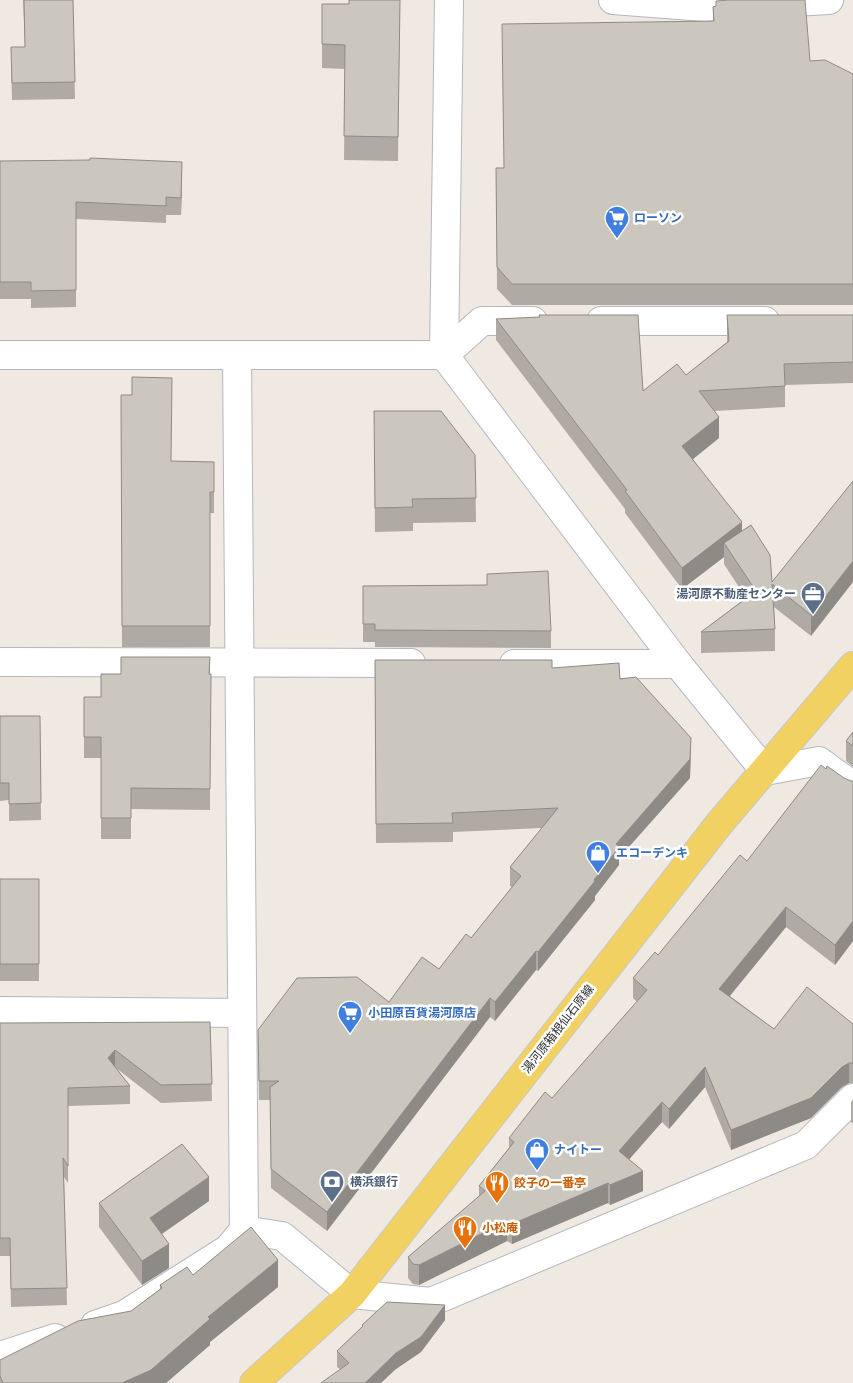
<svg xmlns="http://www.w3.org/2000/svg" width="853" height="1383" viewBox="0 0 853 1383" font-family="Rubik,'Noto Sans JP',sans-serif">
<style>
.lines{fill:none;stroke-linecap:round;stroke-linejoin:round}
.minor-casing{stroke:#b4b7c1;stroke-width:30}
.tertiary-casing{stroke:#b4b7c1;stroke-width:30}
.primary-casing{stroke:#c9c9c9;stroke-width:30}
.minor{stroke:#fff;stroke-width:28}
.tertiary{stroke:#fff;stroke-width:28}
.primary{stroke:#f2d163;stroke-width:28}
.wall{fill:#afaba4}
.shaded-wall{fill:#8e8b86}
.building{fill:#cbc7bf;stroke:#8e8b86}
.labels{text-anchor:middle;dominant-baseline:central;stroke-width:5;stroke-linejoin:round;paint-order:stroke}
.shop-label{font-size:12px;font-weight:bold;fill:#366cbe;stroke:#fff;text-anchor:start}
.service-label{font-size:12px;font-weight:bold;fill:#4e5e75;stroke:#fff;text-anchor:end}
.street-label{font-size:12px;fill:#2e2e2e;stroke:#fff}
.food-label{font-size:12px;font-weight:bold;fill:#c56008;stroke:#fff;text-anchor:start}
</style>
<rect width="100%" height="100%" fill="#efe9e1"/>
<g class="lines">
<defs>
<path id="minor" d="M 613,0 L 705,7 L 829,0
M 601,321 L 765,321
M 444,355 L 482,321 L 533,321
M 0,662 L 411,663
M 514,664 L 678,664
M 765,771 L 819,761 L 853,786
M 0,1011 L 242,1013
M 244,1230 L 282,1236 L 352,1294 L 431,1302 L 806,1145 L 853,1098
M 95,1325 L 124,1315 L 228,1249 L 244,1230 L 237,355
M 0,1356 L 55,1338"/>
<path id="tertiary" d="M 449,0 L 444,355 L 678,664 L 765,771
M 0,355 L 444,355"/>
<path id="primary" d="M 254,1383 L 352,1294 L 719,824 L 853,666"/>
</defs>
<use href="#minor" class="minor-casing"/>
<use href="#tertiary" class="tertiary-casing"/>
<use href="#primary" class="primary-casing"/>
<use href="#minor" class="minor"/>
<use href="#tertiary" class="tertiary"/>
<use href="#primary" class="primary"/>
</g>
<path class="wall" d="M 23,0 L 73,0 L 75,99 L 12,100 L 11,64 L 25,47 Z
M 400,0 L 398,161 L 344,160 L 345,69 L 322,68 L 322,4 L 348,4 Z
M 716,1 L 810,61 L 853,74 L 853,305 L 512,305 L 497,289 L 496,168 L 503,168 L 713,21 L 713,7 L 716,6 Z
M 0,161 L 182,179 L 181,215 L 166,215 L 166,223 L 76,219 L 76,307 L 31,308 L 31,299 L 0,299 Z
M 539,315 L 643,391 L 686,375 L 727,342 L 727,315 L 853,315 L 853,383 L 785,385 L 785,407 L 715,411 L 719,438 L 693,459 L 742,531 L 772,582 L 853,481 L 811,636 L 774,607 L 775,629 L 775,651 L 701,653 L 701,632 L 746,598 L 724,564 L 724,557 L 682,589 L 625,513 L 625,509 L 496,340 L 496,319 L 539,317 Z
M 121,395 L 171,461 L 214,462 L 214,513 L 210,513 L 210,647 L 122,647 Z
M 374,411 L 475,455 L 476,522 L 413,523 L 413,531 L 375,532 Z
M 487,574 L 551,631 L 551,648 L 375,647 L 375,642 L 363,642 L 363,586 L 487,585 Z
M 210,657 L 210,810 L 131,809 L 131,839 L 101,839 L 101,758 L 84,758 L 84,697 L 101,697 L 121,674 Z
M 375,660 L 552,668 L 620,679 L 691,757 L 690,778 L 619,858 L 619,865 L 595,896 L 595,900 L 538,971 L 536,970 L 495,1021 L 490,1017 L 327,1231 L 271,1188 L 270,1100 L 259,1100 L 258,1030 L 389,1002 L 439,969 L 471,938 L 512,887 L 510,886 L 510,867 L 542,828 L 453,832 L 453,842 L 376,843 Z
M 0,716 L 40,716 L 41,820 L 9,821 L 9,800 L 0,801 Z
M 853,732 L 853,767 L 846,761 L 846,741 Z
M 826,769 L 844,778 L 851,781 L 853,781 L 853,941 L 835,965 L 786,927 L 730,996 L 774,1029 L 853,1024 L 853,1083 L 849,1083 L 842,1087 L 811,1118 L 731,1150 L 705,1087 L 669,1129 L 662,1122 L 629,1159 L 643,1191 L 610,1205 L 608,1203 L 512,1244 L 507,1241 L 419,1285 L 413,1284 L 408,1278 L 408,1257 L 479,1197 L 479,1186 L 509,1148 L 509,1138 L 552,1098 L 637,1002 L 633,998 L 633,978 L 658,955 L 747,861 Z
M 0,879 L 39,879 L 39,981 L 0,981 Z
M 210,1022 L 212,1101 L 161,1103 L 116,1068 L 130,1086 L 130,1104 L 68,1106 L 68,1183 L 64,1177 L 67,1305 L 11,1307 L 10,1256 L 0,1256 L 0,1023 Z
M 853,1100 L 853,1124 L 851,1122 L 851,1102 Z
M 209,1201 L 162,1234 L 169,1268 L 142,1285 L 99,1227 L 99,1203 Z
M 193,1275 L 278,1287 L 210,1342 L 210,1345 L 166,1383 L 0,1383 L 0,1360 L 131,1311 L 160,1289 L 160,1285 Z
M 445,1320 L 421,1352 L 396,1369 L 340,1369 L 337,1367 L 337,1351 L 362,1328 L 362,1325 Z"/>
<path class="shaded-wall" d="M 182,162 L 182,179 L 181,215 L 181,198 Z
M 719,417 L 719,438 L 682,468 L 682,446 Z
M 742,522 L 742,543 L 724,543 L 724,557 L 682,589 L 682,568 Z
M 853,561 L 853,582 L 811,636 L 811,615 Z
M 691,738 L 690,778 L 619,858 L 619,865 L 595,896 L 595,900 L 538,971 L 538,952 L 594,880 L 616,844 Z
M 786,907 L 786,927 L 719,1009 L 719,989 Z
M 853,921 L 853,941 L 835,965 L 835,945 Z
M 536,951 L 536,970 L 495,1021 L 495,1002 Z
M 490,998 L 490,1017 L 327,1231 L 327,1212 Z
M 115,1050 L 115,1068 L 108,1058 Z
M 849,1063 L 849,1083 L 842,1087 L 811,1118 L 731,1150 L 731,1130 Z
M 705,1067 L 705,1087 L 669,1129 L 669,1109 Z
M 662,1102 L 662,1122 L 619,1171 L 619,1151 Z
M 643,1171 L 643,1191 L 610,1205 L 610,1185 Z
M 209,1177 L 209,1201 L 150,1242 L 150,1218 Z
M 608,1183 L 608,1203 L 512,1244 L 512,1224 Z
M 507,1221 L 507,1241 L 419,1285 L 419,1265 Z
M 169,1244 L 169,1268 L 142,1285 L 142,1261 Z
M 278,1260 L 278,1287 L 210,1342 L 210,1345 L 166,1383 L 122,1383 L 208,1317 Z
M 445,1305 L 445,1320 L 421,1352 L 396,1369 L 381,1383 L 365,1383 Z"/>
<path class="building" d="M 24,0 L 73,0 L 75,82 L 12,83 L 11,47 L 25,47 Z
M 349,0 L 400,0 L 398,137 L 344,136 L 345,45 L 322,44 L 322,4 L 349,4 Z
M 729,0 L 805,0 L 810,61 L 825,60 L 853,74 L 853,284 L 512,284 L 497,267 L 496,168 L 504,168 L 502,24 L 714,21 L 713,7 L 716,6 L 716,1 Z
M 90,158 L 182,162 L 181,198 L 166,197 L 166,206 L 76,202 L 76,290 L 31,291 L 31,282 L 0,282 L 0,161 L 90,160 Z
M 539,315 L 638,315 L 643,391 L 677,364 L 686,375 L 729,341 L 727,315 L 853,315 L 853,362 L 784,364 L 785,386 L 699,391 L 719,417 L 682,446 L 742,522 L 682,568 L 625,491 L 627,490 L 496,319 L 540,317 Z
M 132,377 L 172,378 L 171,461 L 214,462 L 214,492 L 210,492 L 210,626 L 122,626 L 121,395 L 132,395 Z
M 374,411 L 441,411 L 475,455 L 476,498 L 412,499 L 413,507 L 375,508 Z
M 853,481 L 853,561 L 811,615 L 772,584 L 775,629 L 701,632 L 756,591 L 724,543 L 751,525 L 770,555 L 772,582 Z
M 548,571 L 551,631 L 375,630 L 375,624 L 363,624 L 363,586 L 487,585 L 487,574 Z
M 121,657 L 210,657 L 209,674 L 211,674 L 210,789 L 131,788 L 131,818 L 101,818 L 101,737 L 84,737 L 84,697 L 101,697 L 101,674 L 121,674 Z
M 375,660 L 552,660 L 552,668 L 619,663 L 620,679 L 636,677 L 691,738 L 690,759 L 616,844 L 619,847 L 594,880 L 595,881 L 538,952 L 536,951 L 495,1002 L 490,998 L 327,1212 L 271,1169 L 270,1087 L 279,1081 L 259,1081 L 258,1030 L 297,978 L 357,977 L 389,1002 L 422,957 L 439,969 L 466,934 L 471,938 L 521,876 L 510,867 L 558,808 L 452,813 L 453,823 L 376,824 Z
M 0,716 L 40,716 L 41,803 L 9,804 L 9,783 L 0,783 Z
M 853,732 L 853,746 L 846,741 Z
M 821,765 L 826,769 L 827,766 L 844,778 L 851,781 L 853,781 L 853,921 L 835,945 L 786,907 L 719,989 L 774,1029 L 807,987 L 853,1024 L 853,1063 L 849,1063 L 842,1067 L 811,1098 L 731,1130 L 705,1067 L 669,1109 L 662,1102 L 619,1151 L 643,1171 L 610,1185 L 608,1183 L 512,1224 L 507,1221 L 419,1265 L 413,1264 L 408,1257 L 485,1191 L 479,1186 L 514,1142 L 509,1138 L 545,1092 L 552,1098 L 647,990 L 633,978 L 655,952 L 658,955 L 740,855 L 747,861 Z
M 0,879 L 39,879 L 39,964 L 0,964 Z
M 210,1022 L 212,1084 L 161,1085 L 115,1050 L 108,1058 L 130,1086 L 68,1088 L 68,1166 L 63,1158 L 67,1288 L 11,1289 L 10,1238 L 0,1238 L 0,1023 Z
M 182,1144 L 209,1177 L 150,1218 L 169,1244 L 142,1261 L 99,1203 Z
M 251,1227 L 278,1260 L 208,1317 L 210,1319 L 151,1370 L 122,1383 L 3,1383 L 0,1376 L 0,1360 L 78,1321 L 131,1311 L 162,1288 L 160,1285 L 187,1267 L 193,1275 Z
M 387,1302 L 445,1305 L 421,1337 L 396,1353 L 365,1383 L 321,1383 L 349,1363 L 337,1351 L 363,1326 L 362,1325 Z"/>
<defs>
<symbol id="supermarket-pin" viewBox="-11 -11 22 30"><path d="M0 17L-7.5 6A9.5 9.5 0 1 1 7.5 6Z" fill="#3f7fe0" stroke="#fff"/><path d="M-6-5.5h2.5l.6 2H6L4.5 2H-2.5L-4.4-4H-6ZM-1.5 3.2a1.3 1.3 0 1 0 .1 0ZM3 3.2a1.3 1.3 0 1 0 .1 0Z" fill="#fff"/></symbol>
<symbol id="office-pin" viewBox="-11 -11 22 30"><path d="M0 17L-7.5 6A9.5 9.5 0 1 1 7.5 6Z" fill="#5c6f8a" stroke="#fff"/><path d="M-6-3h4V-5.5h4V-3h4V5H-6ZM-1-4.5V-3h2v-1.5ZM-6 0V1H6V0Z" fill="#fff"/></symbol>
<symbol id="shop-pin" viewBox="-11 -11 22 30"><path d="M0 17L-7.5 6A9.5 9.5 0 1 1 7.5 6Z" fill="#3f7fe0" stroke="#fff"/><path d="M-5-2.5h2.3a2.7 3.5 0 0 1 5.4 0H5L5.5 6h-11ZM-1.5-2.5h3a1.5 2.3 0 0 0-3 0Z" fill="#fff"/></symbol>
<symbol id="bank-pin" viewBox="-11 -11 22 30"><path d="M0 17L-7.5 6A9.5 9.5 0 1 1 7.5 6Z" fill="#5c6f8a" stroke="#fff"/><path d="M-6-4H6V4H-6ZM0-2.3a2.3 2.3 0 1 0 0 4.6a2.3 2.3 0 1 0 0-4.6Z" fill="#fff"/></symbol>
<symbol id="restaurant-pin" viewBox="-11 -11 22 30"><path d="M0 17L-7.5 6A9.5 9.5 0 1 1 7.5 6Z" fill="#e8710a" stroke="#fff"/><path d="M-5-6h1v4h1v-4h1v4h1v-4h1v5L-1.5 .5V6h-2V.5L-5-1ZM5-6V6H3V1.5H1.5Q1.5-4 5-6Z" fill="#fff"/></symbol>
</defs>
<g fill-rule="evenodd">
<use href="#supermarket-pin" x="603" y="204" width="28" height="38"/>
<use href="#office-pin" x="799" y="580" width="28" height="38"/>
<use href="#shop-pin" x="584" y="839" width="28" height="38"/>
<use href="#supermarket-pin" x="336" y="999" width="28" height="38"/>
<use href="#shop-pin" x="523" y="1136" width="28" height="38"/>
<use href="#bank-pin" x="318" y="1168" width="28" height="38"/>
<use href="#restaurant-pin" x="483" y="1169" width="28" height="38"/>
<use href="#restaurant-pin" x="451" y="1214" width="28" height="38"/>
</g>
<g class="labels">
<g class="shop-label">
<text x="634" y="218">ローソン</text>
<text x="616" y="853">エコーデンキ</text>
<text x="368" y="1013">小田原百貨湯河原店</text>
<text x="554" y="1150">ナイトー</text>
</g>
<g class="service-label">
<text x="796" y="594">湯河原不動産センター</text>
<text x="350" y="1182" text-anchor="start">横浜銀行</text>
</g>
<g class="street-label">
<text transform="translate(558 1029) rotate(-52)">湯河原箱根仙石原線</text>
</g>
<g class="food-label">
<text x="514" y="1183">餃子の一番亭</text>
<text x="482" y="1228">小松庵</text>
</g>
</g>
</svg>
